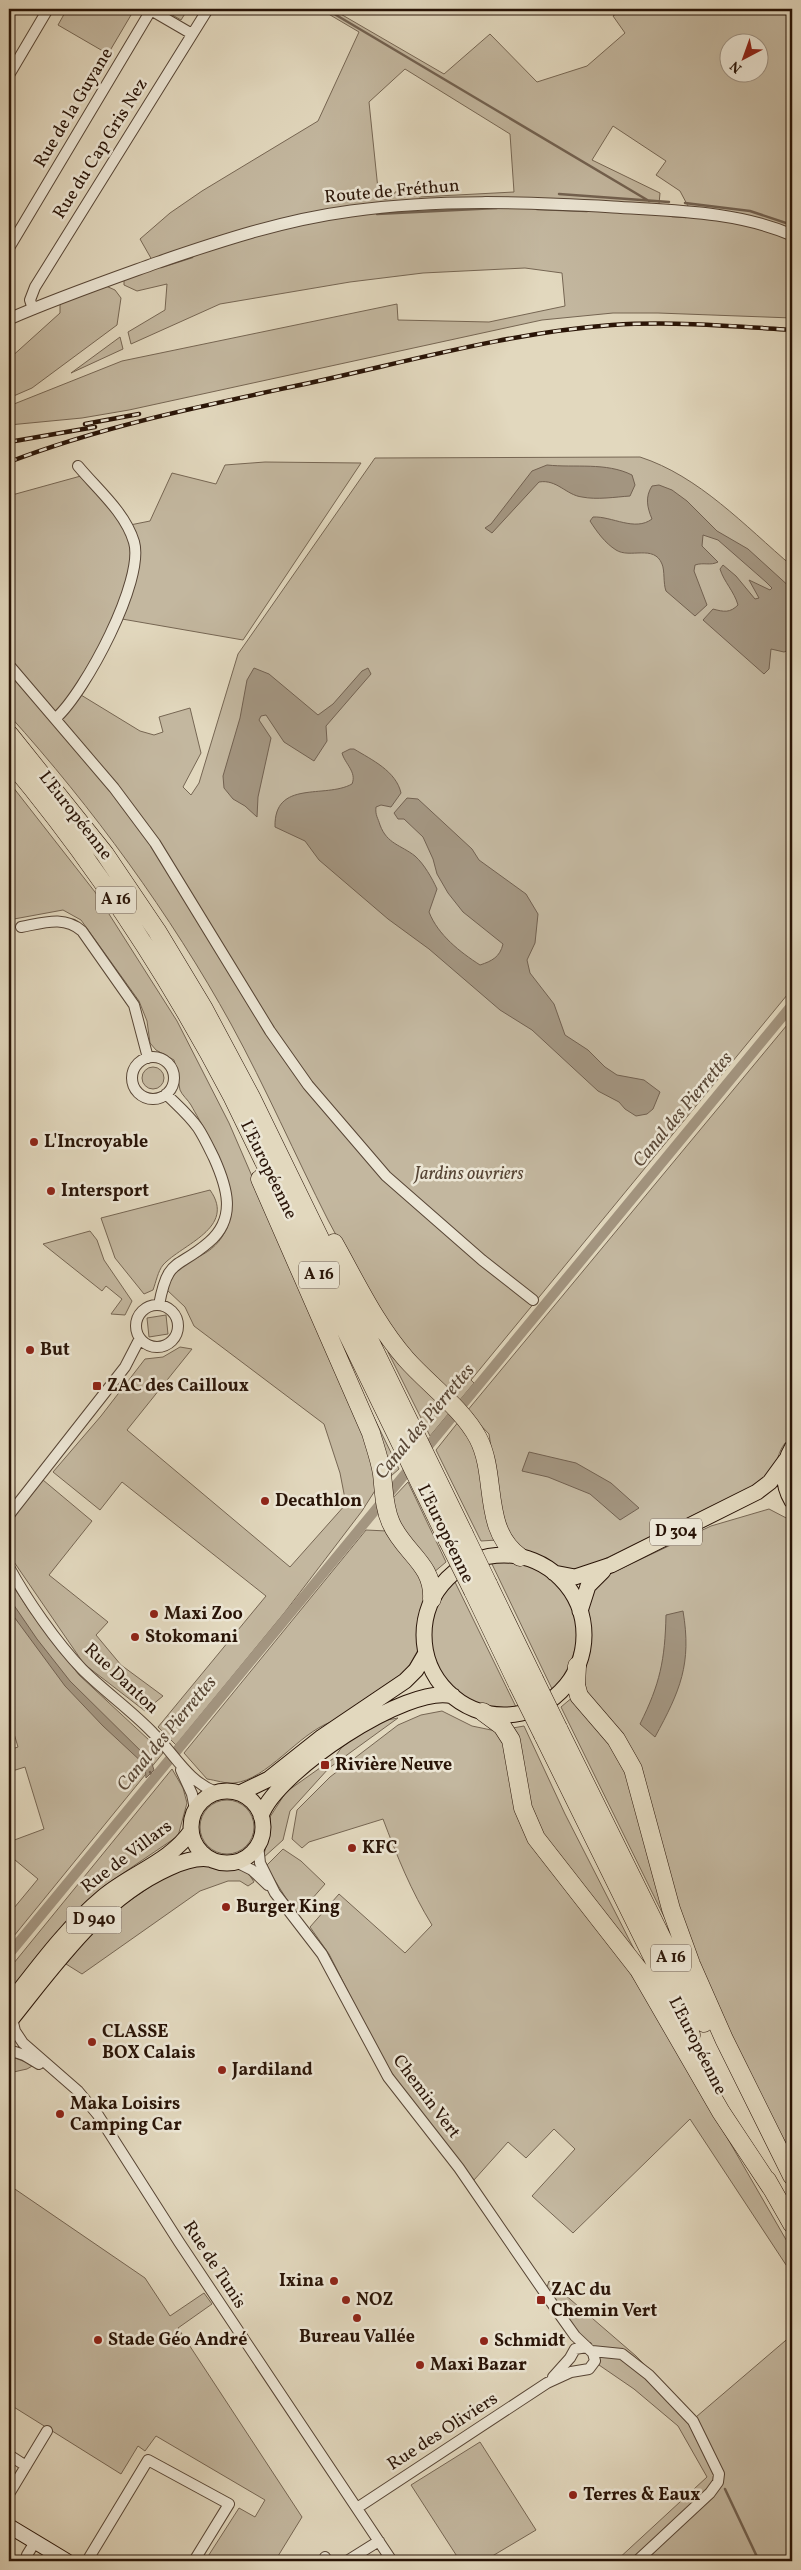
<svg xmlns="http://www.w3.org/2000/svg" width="801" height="2570" viewBox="0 0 801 2570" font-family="Vollkorn,serif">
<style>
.green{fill:#c3b79f;stroke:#766653;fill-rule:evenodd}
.water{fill:#a39580;stroke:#726150}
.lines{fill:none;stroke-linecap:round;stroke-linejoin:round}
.stream{stroke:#726150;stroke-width:2.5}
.canal{stroke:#a39580;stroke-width:10}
.minor-casing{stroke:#574535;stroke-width:12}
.tertiary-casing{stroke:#574535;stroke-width:13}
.secondary-casing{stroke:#291407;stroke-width:16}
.primary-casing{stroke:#291407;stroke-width:17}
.motorway-casing{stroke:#291407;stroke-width:19}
.minor{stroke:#ece6d5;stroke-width:10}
.tertiary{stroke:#ece6d5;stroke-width:11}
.secondary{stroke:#ece6d5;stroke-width:14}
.primary{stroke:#e2d8be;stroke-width:15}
.motorway{stroke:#e2d8be;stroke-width:18}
.rail-casing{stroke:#291407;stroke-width:4.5}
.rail{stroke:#ece6d5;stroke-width:2.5;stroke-dasharray:8;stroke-linecap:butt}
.motorway-bridge-casing{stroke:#291407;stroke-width:19;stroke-linecap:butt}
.motorway-bridge{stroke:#e2d8be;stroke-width:18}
.poi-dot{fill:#8f2418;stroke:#ece6d5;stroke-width:2}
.labels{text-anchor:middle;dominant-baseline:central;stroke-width:5;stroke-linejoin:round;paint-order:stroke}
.shield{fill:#ece6d5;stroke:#645345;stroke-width:1}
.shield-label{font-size:16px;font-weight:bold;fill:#291407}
.street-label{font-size:18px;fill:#291407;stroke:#ece6d5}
.poi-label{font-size:18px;font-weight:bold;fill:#291407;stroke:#ece6d5;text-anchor:start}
.park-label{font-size:18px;font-style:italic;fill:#574535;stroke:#ece6d5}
.water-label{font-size:19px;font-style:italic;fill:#5a4837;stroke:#ece6d5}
</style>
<rect width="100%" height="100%" fill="#e2d8be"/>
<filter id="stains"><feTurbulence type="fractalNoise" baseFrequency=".004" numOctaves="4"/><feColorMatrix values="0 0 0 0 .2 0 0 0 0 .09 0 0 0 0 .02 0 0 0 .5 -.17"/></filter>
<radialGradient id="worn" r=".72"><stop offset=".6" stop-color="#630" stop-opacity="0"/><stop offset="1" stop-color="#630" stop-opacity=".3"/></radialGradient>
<path class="green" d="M 67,9 L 120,9 L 131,15 L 108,54 L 58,25 Z
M 162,9 L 188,9 L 181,20 Z
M 320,9 L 332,9 L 444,74 L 490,34 L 537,82 L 587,66 L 625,33 L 613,16 L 623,9 L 792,9 L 792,318 L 658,313 L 613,313 L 542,320 L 129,410 L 82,418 L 9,425 L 9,406 L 122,361 L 397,304 L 398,320 L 489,322 L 565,306 L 562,273 L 525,268 L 423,273 L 350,282 L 220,304 L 131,344 L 128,332 L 165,310 L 167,284 L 137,291 L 124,285 L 124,279 L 156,267 L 140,239 L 170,213 L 202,191 L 318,121 L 359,32 ZM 728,42 L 758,42 L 758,72 L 728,72 ZM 405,69 L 510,134 L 514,192 L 419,197 L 412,190 L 395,192 L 391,199 L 379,199 L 369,102 ZM 613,126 L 666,161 L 656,175 L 680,191 L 689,208 L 659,204 L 660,193 L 592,160 Z
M 106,286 L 115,290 L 121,298 L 117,325 L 32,388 L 9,398 L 9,359 L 60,313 L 60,302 Z
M 120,337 L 123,349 L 71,373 Z
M 640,457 C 699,476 745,526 792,566 L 792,989 L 471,1380 L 474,1383 L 430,1436 L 388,1352 L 393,1335 C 371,1296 348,1259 328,1220 C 295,1155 266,1088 231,1024 C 171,915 92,807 9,715 L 9,501 L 12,495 L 88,474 L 130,525 L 150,521 L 172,473 L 216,484 L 225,465 L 265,462 L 361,463 L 243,640 L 122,619 L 81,695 L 140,731 L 154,735 L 163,732 L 159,717 L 190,708 L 201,753 L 183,787 L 191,795 L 199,783 L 238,654 L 375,458 Z
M 9,782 L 95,892 L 177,1021 L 229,1123 L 325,1345 L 336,1340 L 399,1469 L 376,1489 L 362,1511 L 285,1612 L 176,1745 L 158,1727 L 266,1596 L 122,1482 L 100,1510 L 53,1472 L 101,1416 L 145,1359 L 163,1357 L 180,1347 L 192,1349 L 127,1430 L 290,1567 L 346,1504 L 340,1473 L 324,1424 L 194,1326 L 185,1307 L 167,1290 C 177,1256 205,1263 222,1237 C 249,1197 210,1140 191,1105 C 188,1100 182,1095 180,1090 C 178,1080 177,1070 174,1060 L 156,1050 L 150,1043 L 147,1021 L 139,1001 L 81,920 L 63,910 L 14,919 L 9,901 Z
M 792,1019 L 792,1437 C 769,1452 787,1477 745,1490 L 582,1570 L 562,1568 L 523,1550 L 509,1537 L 499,1499 L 489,1434 L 467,1411 Z
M142 1078a11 11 0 1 1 22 0a11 11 0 1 1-22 0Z
M 210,1190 C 237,1228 182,1244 163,1265 C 158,1271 156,1282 153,1290 L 144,1294 L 115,1258 L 101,1218 Z
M 90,1231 L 97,1240 L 104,1260 L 132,1301 L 125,1315 L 111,1314 L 122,1299 L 106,1286 L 102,1291 L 43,1244 Z
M 166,1315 L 168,1334 L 149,1337 L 147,1318 Z
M 459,1421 L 476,1440 L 497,1540 L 481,1541 L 436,1450 Z
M 43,1480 L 92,1521 L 49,1575 L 108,1622 L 96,1635 L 121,1665 L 163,1696 L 145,1711 L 84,1664 L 12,1559 C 0,1524 23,1505 43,1480 Z
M 408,1482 L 446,1562 L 433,1573 L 393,1518 L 392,1499 Z
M 769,1509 L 792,1521 L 792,2155 L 715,2010 L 676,1911 L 640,1775 L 586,1692 L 584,1677 L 589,1617 L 588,1596 L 599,1579 L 711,1526 Z
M 366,1530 L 387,1531 L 417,1565 L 429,1592 L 417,1628 L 418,1650 L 406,1671 L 331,1722 C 299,1733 267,1780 234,1783 C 226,1784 215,1780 207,1779 L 184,1753 Z
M 510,1560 C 517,1562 526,1563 532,1566 C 542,1569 549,1577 556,1584 C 590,1618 579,1657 553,1691 L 491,1562 Z
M 9,1580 L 30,1612 L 79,1675 L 163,1753 L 9,1942 L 9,1914 L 38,1879 L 9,1855 L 9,1842 L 44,1829 L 25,1767 L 9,1772 L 9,1750 L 18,1747 L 9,1717 Z
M 454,1580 L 517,1709 C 505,1708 490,1709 479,1705 C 445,1692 422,1655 431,1619 C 434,1605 445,1591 454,1580 Z
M 574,1696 L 626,1766 L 680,1949 L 561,1707 Z
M 442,1711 L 472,1726 L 496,1731 L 524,1726 L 565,1814 L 634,1949 L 621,1959 L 650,2004 L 792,2250 L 792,2274 L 690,2119 L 573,2233 L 532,2196 L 575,2149 L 554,2129 L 526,2158 L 508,2142 L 474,2180 L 395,2078 L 379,2052 L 329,1954 L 310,1927 L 339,1894 L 405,1953 L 432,1925 C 411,1891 397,1856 383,1819 L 309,1842 L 302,1848 L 292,1839 L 297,1810 L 330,1777 L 398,1725 L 421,1715 Z
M 398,1718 L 329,1768 L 290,1811 L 283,1840 L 263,1858 L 269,1835 L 270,1817 L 286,1792 L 334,1758 L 342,1747 L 376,1722 Z
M 172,1769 L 183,1788 L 187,1803 L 178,1836 L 104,1886 L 63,1925 L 9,1994 L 9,1969 Z
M200 1827a27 27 0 1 1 54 0a27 27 0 1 1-54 0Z
M 283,1849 L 301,1861 L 325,1884 L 297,1916 L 266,1866 Z
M 205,1864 L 247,1871 L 254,1882 L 248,1886 L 240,1881 L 228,1881 L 200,1891 L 82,1974 L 66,1964 L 86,1939 L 116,1910 L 173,1871 Z
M 12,2057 L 34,2065 L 27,2069 L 9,2073 L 9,2058 Z
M 9,2185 L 145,2278 L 170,2316 L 204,2293 L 212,2304 L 178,2328 L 302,2517 L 275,2561 L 205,2561 L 239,2508 L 255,2517 L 265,2500 L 156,2436 L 145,2451 L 138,2446 L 121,2474 L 9,2404 Z
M 549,2281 L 636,2356 L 696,2417 L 792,2335 L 792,2561 L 616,2561 L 707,2477 L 678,2426 L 634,2389 L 599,2365 L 598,2350 L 581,2338 L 547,2287 Z
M 480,2442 L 536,2530 L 484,2561 L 460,2561 L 411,2485 Z"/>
<path class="water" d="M 547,465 C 575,468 606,462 632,475 L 635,485 L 630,496 C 615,497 597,500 582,497 C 566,495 557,479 539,482 L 492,533 L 485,528 L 491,524 L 532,471 Z
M 659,485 L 672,490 L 687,501 L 717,531 L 748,549 L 792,589 L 792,649 L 784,652 L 771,649 L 769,669 L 764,674 L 703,620 L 713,609 C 724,612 730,613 738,605 C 734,591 724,582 720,569 L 723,565 L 736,576 L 755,599 L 759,598 L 749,580 L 770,590 L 772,588 L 766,582 L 718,540 L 703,535 L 702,546 L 718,562 C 710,566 704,562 695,565 L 694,571 L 707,605 L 695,616 L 666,591 C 663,583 665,571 662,564 C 654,544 630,559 616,550 C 605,543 597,532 590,521 L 593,517 C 612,516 635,532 652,519 C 647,507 645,497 652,486 Z
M 254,668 L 269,674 L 318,715 L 333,704 L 362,671 L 368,668 L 371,674 L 326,726 L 327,741 L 314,761 L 284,742 L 266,715 L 261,716 L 259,720 L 271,738 L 258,797 L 257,817 L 245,806 L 233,799 L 224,788 L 223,776 L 240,718 L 247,680 Z
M 350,749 L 354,749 C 372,760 396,771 401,793 L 391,807 L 381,805 L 376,807 C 375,815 378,818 380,825 C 387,844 401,845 415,856 C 424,864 432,878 437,889 L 429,912 C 438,935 460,952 480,965 C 492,961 500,957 503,944 L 463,912 L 448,893 L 437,874 L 433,859 L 423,837 L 404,819 L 398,819 L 394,813 L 407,798 L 418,799 L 472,849 L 479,860 L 526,894 L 538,914 L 535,943 L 527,960 L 530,973 L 554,1004 L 565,1035 L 588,1050 L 605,1067 L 617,1075 L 644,1080 L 660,1092 L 653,1109 L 647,1114 L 636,1116 L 625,1109 L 619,1102 L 598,1091 L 532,1030 L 500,1010 L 429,949 L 388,919 L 319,860 L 305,841 L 275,827 C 274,779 325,799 352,784 C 357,772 345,764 342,753 Z
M 529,1452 L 576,1463 L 611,1483 L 639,1508 L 620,1520 L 590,1494 L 548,1477 L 522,1471 Z
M 9,1598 L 37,1639 L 70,1681 L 151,1761 L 154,1770 L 146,1778 L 145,1765 L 103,1726 L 65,1686 L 9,1610 Z
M 683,1611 C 692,1664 680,1691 655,1737 L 640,1724 C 660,1684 665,1660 666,1615 Z"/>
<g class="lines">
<path class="stream" d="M 326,9 L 649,201
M 559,194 L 669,202
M 685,203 L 750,211 L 792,225
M 537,209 L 587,211
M 377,214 L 497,208
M 672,216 L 686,217
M 161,267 L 192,257
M 150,1772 L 154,1779
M 725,2489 L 759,2561"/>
<path class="canal" d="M 9,1954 L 792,1005"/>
<defs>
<path id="minor" d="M 149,9 L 192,34
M 9,75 L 48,9
M 9,248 L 151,10
M 33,309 L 30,300 L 35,287 L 208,9
M 9,665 L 114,788 L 155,843 L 270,1031 L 308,1085 L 386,1176 L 482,1260 L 533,1300
M 56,718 C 85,692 145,580 134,542 C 125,512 97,489 78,466
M 21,927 C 43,923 64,915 82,931 L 134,1005 L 148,1058
M132 1078a21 21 0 1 1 42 0a21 21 0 1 1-42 0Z
M 159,1305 C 168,1256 177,1270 209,1242 C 237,1218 227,1187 214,1158 C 209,1148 204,1137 198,1128 C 189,1115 177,1105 166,1094
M136 1326a21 21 0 1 1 42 0a21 21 0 1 1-42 0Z
M 9,1515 L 125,1367 L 140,1338
M 9,1567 C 27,1600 56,1642 82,1669 C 105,1692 131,1710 153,1733 C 174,1753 187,1781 216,1792
M 181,1770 L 192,1794 L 195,1809
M 258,1845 L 260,1863 L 275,1893 L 322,1954 L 388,2077 L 459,2168 L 560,2315 L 575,2336 L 593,2353 L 595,2361 L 589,2369 L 571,2372 L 547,2383 L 357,2508
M 236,1862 L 252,1870 L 268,1885
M 12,2018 L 15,2031 L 23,2043 L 78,2091 L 98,2115 L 179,2242 L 392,2561
M 9,2050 L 24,2055 L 39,2064
M 592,2351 L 622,2354 L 649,2375 L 693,2421 L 719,2474 L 718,2482 L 710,2493 L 637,2561
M 553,2377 L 570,2358 L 575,2349 L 587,2347
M 9,2455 L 26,2466
M 9,2494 L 47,2431
M 27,2555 L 35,2542
M 325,2557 L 327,2561
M 87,2561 L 148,2460 L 229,2504 L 194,2561
M 347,2561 L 379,2541"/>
<path id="tertiary" d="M 9,319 C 57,298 106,281 156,263 C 220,241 283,220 351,211 C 438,199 526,202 613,207 C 674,211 736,211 792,235"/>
<path id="secondary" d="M 9,2526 L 67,2561"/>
<path id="primary" d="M 792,1448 C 782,1465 782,1484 792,1501
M424 1635a80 80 0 1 1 160 0a80 80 0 1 1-160 0Z
M 554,1573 L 575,1577 L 611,1565 L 757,1492 L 770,1482 L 786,1460
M 580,1611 L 588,1586 L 603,1571
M191 1827a36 36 0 1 1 72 0a36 36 0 1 1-72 0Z
M 240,1793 L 269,1779 L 322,1737 L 405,1681 L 416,1670 L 426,1653
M 261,1816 C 275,1773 408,1683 453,1696
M 9,2004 C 38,1967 66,1928 103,1897 C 130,1874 171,1861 191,1831
M 9,2022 C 55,1965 100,1899 169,1868 C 182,1862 195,1857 209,1859"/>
<path id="motorway" d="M 9,734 L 105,854 L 157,931 L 204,1009 L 251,1097 L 464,1534
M 9,760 C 96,864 169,976 232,1096 L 448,1541
M 260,1179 L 371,1433 C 375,1447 380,1460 382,1474 C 384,1491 384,1508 391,1523 C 404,1553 434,1564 432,1599
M 334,1243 C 356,1282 376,1325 406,1359 C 428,1384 463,1409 478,1438 C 498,1476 481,1529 520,1557
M 488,1584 L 534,1679
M 473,1591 L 518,1685
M 577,1666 L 576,1685 L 579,1696 L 616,1739 L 633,1769 L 671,1909 L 691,1964 L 724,2039 L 792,2176
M 483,1712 L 502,1726 L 511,1740 L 523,1808 L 536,1838 L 639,1970 L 721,2112 L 772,2189
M 558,1728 L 704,2023
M 543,1735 L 691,2035
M 767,2180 L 792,2224"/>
</defs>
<use href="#minor" class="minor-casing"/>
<use href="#tertiary" class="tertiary-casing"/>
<use href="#secondary" class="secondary-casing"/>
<use href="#primary" class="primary-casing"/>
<use href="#motorway" class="motorway-casing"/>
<use href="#minor" class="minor"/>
<use href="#tertiary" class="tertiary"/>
<use href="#secondary" class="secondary"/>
<use href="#primary" class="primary"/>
<use href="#motorway" class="motorway"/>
<defs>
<path id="rail" d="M 85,424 L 139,414
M 9,442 L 95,427
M 9,462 C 103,426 202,406 300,385 C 403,363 506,333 612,325 C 672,321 732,326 792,330"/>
</defs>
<use href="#rail" class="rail-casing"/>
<use href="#rail" class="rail"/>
<defs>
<path id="motorway-bridge" d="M 464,1534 L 488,1584
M 448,1541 L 473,1591
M 534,1679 L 558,1728
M 518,1685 L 543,1735"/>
</defs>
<use href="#motorway-bridge" class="motorway-bridge-casing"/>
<use href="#motorway-bridge" class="motorway-bridge"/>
</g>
<g class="poi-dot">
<circle cx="34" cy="1142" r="5"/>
<circle cx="51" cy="1191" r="5"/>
<circle cx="30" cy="1350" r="5"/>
<rect x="92" y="1381" width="10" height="10" rx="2.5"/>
<circle cx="265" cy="1501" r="5"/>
<circle cx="154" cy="1614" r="5"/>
<circle cx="135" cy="1637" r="5"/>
<rect x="320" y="1760" width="10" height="10" rx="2.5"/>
<circle cx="352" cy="1848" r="5"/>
<circle cx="226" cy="1907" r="5"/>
<circle cx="92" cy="2042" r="5"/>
<circle cx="222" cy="2070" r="5"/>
<circle cx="60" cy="2114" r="5"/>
<circle cx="334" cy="2281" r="5"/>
<circle cx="346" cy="2300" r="5"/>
<rect x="536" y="2295" width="10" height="10" rx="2.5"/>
<circle cx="357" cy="2318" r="5"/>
<circle cx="98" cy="2340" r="5"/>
<circle cx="484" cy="2341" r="5"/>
<circle cx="420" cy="2365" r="5"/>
<circle cx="573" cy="2495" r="5"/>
</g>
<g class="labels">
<g class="shield">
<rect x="96" y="886.5" width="40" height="27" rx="4"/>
<rect x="299" y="1261.5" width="40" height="27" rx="4"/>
<rect x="650" y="1518.5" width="52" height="27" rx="4"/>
<rect x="66.5" y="1906.5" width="55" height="27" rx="4"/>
<rect x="651" y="1944.5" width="40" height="27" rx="4"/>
</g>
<g class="shield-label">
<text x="116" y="900">A 16</text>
<text x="319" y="1275">A 16</text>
<text x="676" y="1532">D 304</text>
<text x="94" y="1920">D 940</text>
<text x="671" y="1958">A 16</text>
</g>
<g class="street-label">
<text transform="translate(74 108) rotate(-59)">Rue de la Guyane</text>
<text transform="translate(101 149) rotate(-58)">Rue du Cap Gris Nez</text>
<text transform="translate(392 192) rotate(-5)">Route de Fréthun</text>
<text transform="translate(75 816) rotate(52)">L'Européenne</text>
<text transform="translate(268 1170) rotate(64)">L'Européenne</text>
<text transform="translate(445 1534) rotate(64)">L'Européenne</text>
<text transform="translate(121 1679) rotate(43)">Rue Danton</text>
<text transform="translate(127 1857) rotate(-37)">Rue de Villars</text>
<text transform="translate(697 2046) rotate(63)">L'Européenne</text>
<text transform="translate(426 2097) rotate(53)">Chemin Vert</text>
<text transform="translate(214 2265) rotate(57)">Rue de Tunis</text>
<text transform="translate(443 2432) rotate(-33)">Rue des Oliviers</text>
</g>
<g class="poi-label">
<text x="44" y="1142">L'Incroyable</text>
<text x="61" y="1191">Intersport</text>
<text x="40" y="1350">But</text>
<text x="107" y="1386">ZAC des Cailloux</text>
<text x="275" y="1501">Decathlon</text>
<text x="164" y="1614">Maxi Zoo</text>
<text x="145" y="1637">Stokomani</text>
<text x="335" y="1765">Rivière Neuve</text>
<text x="362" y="1848">KFC</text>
<text x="236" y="1907">Burger King</text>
<text x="102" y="2032">CLASSE<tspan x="102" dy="21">BOX Calais</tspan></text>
<text x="232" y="2070">Jardiland</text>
<text x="70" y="2104">Maka Loisirs<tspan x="70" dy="21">Camping Car</tspan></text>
<text x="324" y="2281" text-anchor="end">Ixina</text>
<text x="551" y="2290">ZAC du<tspan x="551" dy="21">Chemin Vert</tspan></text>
<text x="356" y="2300">NOZ</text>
<text x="357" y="2337" text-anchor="middle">Bureau Vallée</text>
<text x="108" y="2340">Stade Géo André</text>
<text x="494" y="2341">Schmidt</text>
<text x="430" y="2365">Maxi Bazar</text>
<text x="583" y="2495">Terres &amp; Eaux</text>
</g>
<g class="park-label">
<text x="469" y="1174">Jardins ouvriers</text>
</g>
<g class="water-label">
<text transform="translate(683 1110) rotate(-50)">Canal des Pierrettes</text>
<text transform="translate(425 1422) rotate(-50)">Canal des Pierrettes</text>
<text transform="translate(167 1734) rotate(-50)">Canal des Pierrettes</text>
</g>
</g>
<rect width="801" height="2570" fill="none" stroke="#e2d8be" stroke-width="30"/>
<rect x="10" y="10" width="781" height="2550" fill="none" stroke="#291407" stroke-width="2.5"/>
<rect x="15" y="15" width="771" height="2540" fill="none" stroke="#291407"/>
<g transform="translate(744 58) rotate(221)"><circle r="24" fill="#ece6d5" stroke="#9e9283"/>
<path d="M0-4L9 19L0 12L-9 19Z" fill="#8f2418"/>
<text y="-8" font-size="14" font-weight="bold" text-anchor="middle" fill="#291407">N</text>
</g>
<rect width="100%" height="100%" filter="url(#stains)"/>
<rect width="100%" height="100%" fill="url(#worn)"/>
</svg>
